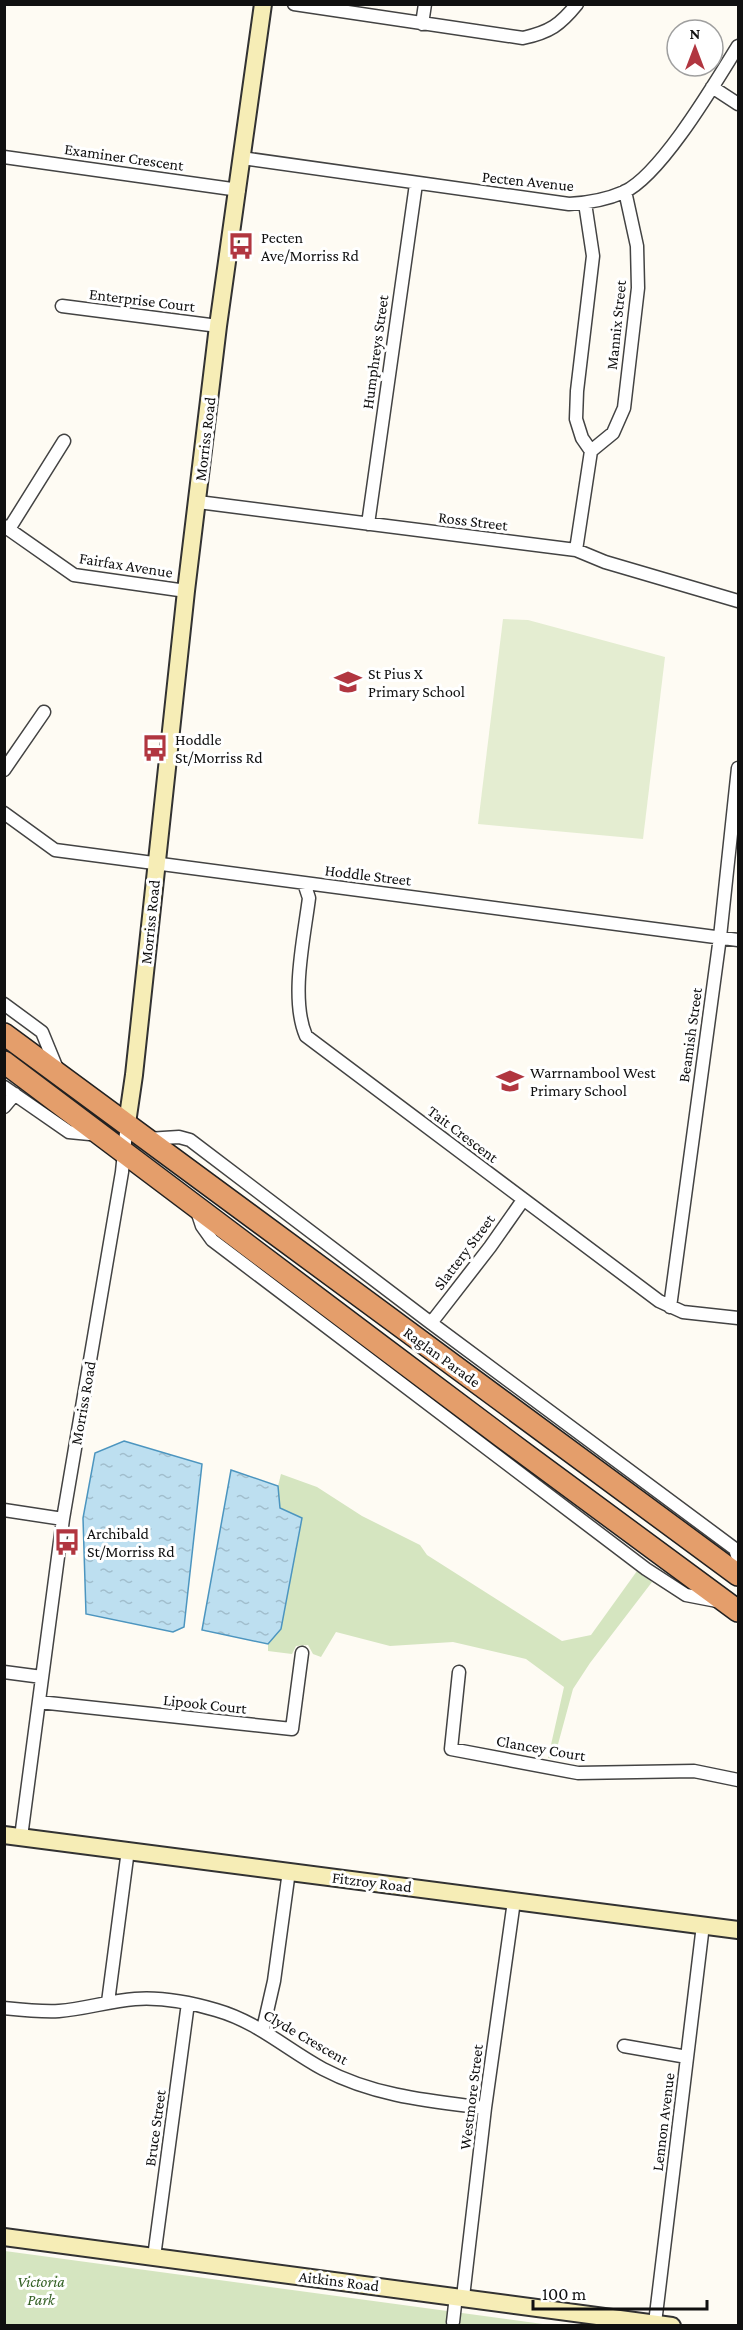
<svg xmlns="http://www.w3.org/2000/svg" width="743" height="2330" viewBox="0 0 743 2330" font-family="'Crimson Pro',serif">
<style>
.park{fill:#d5e5c0}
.pitch{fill:#e4edd1}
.water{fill:url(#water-ripples);stroke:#4c95bf;stroke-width:1.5}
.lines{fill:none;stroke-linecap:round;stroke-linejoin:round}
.street-casing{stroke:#434343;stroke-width:15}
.secondary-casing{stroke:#323232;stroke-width:20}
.highway-casing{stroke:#212121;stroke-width:24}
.street{stroke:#fff;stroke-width:12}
.secondary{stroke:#f6edb6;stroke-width:16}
.highway{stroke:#e49e6b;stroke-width:21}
.labels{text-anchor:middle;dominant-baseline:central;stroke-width:6;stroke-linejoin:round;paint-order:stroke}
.street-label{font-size:16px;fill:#101010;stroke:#fff}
.poi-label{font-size:16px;fill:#101010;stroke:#fff;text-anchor:start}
.park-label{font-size:16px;font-style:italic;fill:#356126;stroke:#fff}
</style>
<defs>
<pattern id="water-ripples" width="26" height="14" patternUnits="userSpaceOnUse" patternTransform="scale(1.5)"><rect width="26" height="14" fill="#bddff0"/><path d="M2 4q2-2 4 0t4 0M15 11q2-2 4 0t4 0" fill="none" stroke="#a1becd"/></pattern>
</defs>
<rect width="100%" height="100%" fill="#fefbf3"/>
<path class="park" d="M 281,1474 L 317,1487 L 362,1516 L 420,1545 L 427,1555 L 562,1641 L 591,1635 L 637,1571 L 652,1582 L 590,1663 L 573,1689 L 554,1759 L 548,1758 L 564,1687 L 526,1659 L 453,1642 L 390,1646 L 336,1632 L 321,1657 L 313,1654 L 308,1645 L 296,1646 L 292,1654 L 268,1651 L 268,1644 L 281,1629 L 302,1518 L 280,1508 L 278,1486 Z
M 5,2251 L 550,2325 L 5,2325 Z"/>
<path class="pitch" d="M 503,619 L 528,620 L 665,657 L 643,839 L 478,824 Z"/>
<path class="water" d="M 124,1441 L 202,1464 L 184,1627 L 173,1632 L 86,1614 L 83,1518 L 95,1453 Z
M 231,1470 L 278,1486 L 280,1508 L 302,1518 L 281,1629 L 268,1644 L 202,1630 Z"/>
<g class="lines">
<defs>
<path id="street" d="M 294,4 L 523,38 C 550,32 560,25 577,4
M 422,24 L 425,4
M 712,87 L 738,104
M 4,157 L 239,190
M 242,158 L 569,204 C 587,203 608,199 624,192 C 661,175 715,83 738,46
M 585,203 L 593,256 L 577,391 L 576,419 L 582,438 L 591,451
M 62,306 L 218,326
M 198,502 L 576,550 L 605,562 L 738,601
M 368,524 L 416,184
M 4,526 L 74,575 L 186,591
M 9,529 L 64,441
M 576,550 L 591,451 L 613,433 L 624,408 L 638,288 L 637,246 L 625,191
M 4,770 L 44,712
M 4,813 L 55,850 L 738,940
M 304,883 L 309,898 C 304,938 290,999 306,1036 L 659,1301 L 683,1312 L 738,1318
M 4,1004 L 42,1032 L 58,1071
M 4,1087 L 69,1132 L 100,1135
M 4,1107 L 15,1094
M 147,1139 L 179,1137 L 190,1140 L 431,1323 L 735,1549 L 738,1558
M 196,1208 L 202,1226 L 212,1240 L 646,1569 L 686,1595 L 717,1601
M 670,1307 L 720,937 L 738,768
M 431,1323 L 490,1247 L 523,1200
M 4,1510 L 63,1519
M 4,1672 L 42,1677
M 459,1672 L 451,1749 L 578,1773 L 694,1771 L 738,1780
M 39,1702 L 292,1729 L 302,1653
M 21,1837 L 63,1519 L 122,1172 L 127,1123
M 108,2002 L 128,1850
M 4,2008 C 23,2010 41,2012 59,2011 C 85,2009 109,2001 135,1999 C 161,1997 192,2003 216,2010 C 258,2022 286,2049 323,2069 C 374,2096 429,2101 485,2108
M 263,2029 L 274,1981 L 289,1871
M 624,2046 L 687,2057
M 154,2257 L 188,2003
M 463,2297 L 485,2108 L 514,1901
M 453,2322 L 456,2296
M 655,2323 L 703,1925"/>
<path id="secondary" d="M 127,1123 L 134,1075 L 186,591 L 218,326 L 263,4
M 4,1835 L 738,1930
M 4,2237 L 672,2326"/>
<path id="highway" d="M 4,1034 L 738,1575
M 4,1062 C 171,1186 335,1312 501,1436 C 580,1495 660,1553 738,1611"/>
</defs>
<use href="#street" class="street-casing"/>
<use href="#secondary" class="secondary-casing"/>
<use href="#highway" class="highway-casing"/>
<use href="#street" class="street"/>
<use href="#secondary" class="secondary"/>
<use href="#highway" class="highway"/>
</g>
<defs>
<symbol id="bus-bare" viewBox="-9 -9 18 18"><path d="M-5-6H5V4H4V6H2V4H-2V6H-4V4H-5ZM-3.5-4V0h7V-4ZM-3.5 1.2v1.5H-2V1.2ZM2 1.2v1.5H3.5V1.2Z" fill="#b13640" stroke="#fff" stroke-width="2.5" paint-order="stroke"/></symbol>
<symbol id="university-bare" viewBox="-9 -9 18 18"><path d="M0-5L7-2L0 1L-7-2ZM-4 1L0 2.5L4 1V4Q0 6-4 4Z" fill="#b13640" stroke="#fff" stroke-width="2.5" paint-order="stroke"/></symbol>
<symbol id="school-bare" viewBox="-9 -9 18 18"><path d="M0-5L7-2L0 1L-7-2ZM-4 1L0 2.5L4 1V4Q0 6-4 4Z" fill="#b13640" stroke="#fff" stroke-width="2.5" paint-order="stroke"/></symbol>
</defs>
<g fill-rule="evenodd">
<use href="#bus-bare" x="222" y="227" width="38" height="38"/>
<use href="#university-bare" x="329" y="663" width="38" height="38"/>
<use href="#bus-bare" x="136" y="729" width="38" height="38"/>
<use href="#school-bare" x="491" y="1062" width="38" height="38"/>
<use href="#bus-bare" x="48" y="1523" width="38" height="38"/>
</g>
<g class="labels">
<g class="street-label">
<text transform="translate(124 157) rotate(8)">Examiner Crescent</text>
<text transform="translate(528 181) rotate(6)">Pecten Avenue</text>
<text transform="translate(142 300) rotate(7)">Enterprise Court</text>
<text transform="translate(616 325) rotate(-84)">Mannix Street</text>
<text transform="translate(375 352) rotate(-82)">Humphreys Street</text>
<text transform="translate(205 439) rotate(-83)">Morriss Road</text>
<text transform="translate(473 521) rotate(7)">Ross Street</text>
<text transform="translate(126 565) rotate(9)">Fairfax Avenue</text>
<text transform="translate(368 875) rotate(7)">Hoddle Street</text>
<text transform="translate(150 922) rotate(-84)">Morriss Road</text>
<text transform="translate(690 1035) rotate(-82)">Beamish Street</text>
<text transform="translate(463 1134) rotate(37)">Tait Crescent</text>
<text transform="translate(464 1252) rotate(-53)">Slattery Street</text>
<text transform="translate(442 1357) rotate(36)">Raglan Parade</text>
<text transform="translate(83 1403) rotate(-80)">Morriss Road</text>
<text transform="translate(205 1704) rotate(6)">Lipook Court</text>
<text transform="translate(541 1748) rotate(10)">Clancey Court</text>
<text transform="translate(372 1882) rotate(7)">Fitzroy Road</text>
<text transform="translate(306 2037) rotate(30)">Clyde Crescent</text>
<text transform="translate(471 2097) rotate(-83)">Westmore Street</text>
<text transform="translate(663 2122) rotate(-83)">Lennon Avenue</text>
<text transform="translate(155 2128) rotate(-82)">Bruce Street</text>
<text transform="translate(339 2281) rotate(7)">Aitkins Road</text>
</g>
<g class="poi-label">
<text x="261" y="237">Pecten<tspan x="261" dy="18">Ave/Morriss Rd</tspan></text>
<text x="368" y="673">St Pius X<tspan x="368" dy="18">Primary School</tspan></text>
<text x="175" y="739">Hoddle<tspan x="175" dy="18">St/Morriss Rd</tspan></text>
<text x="530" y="1072">Warrnambool West<tspan x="530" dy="18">Primary School</tspan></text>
<text x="87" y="1533">Archibald<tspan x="87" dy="18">St/Morriss Rd</tspan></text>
</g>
<g class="park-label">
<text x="41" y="2281">Victoria<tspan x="41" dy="18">Park</tspan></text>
</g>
</g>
<rect width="743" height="2330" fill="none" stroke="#101010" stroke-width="12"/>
<g transform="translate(695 48)"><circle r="28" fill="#ffffff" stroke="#9f9f9f" stroke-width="1.5"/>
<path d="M0-4.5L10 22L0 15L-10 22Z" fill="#b13640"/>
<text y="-9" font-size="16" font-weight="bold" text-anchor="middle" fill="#101010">N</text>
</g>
<path d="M533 2300v9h174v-9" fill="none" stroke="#101010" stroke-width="3"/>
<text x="542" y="2300" font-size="18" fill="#101010" stroke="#ffffff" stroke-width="4.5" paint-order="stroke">100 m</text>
</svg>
